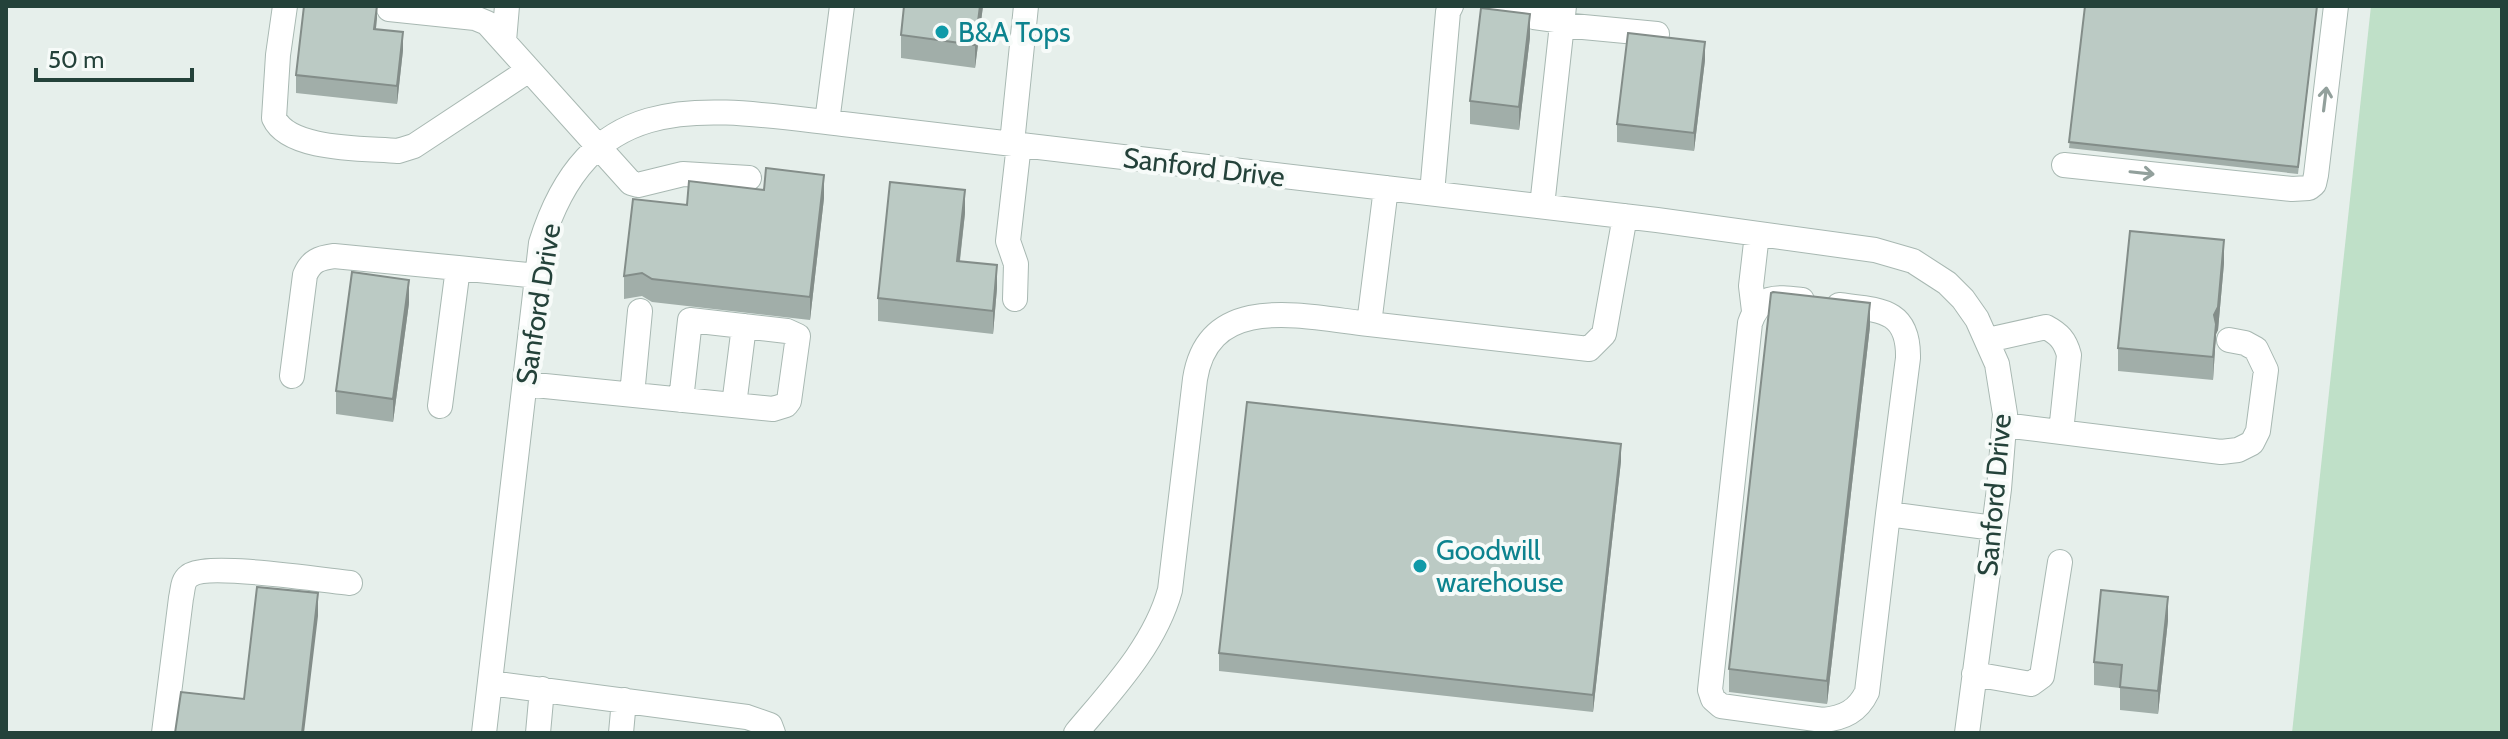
<svg xmlns="http://www.w3.org/2000/svg" width="2508" height="739" viewBox="0 0 2508 739" font-family="Cabin,sans-serif">
<style>
.green{fill:#bfe0c8}
.lines{fill:none;stroke-linecap:round;stroke-linejoin:round}
.minor-casing{stroke:#a8b8b2;stroke-width:26}
.minor{stroke:#fff;stroke-width:24}
.wall{fill:#a1aea9}
.shaded-wall{fill:#838d89}
.building{fill:#bbcac4;stroke:#838d89;stroke-width:2}
.oneway{stroke:#92a09c}
.culture-dot{fill:#0f9aa8;stroke:#f7fbf9;stroke-width:3}
.labels{text-anchor:middle;dominant-baseline:central;stroke-width:8;stroke-linejoin:round;paint-order:stroke}
.culture-label{font-size:28px;fill:#0d838f;stroke:#f7fbf9;text-anchor:start}
.street-label{font-size:28px;fill:#24423a;stroke:#f7fbf9}
</style>
<rect width="100%" height="100%" fill="#e6efeb"/>
<path class="green" d="M 2371,6 L 2502,6 L 2502,733 L 2292,733 Z"/>
<g class="lines">
<defs>
<path id="minor" d="M 285,6 L 278,55 L 274,118 C 289,151 365,148 398,151 L 414,146 L 529,70
M 1501,6 L 1534,17 L 1563,21
M 389,9 L 475,18 L 487,23 L 631,183 L 638,185 L 683,174 L 749,178
M 1562,25 L 1657,34
M 504,41 L 507,6
M 827,122 L 842,6
M 1012,143 L 1026,6
M 2064,165 L 2292,189 L 2309,188 L 2314,184 L 2316,175 L 2336,6
M 1386,188 L 1369,324 L 1589,349 L 1604,334 L 1625,216
M 1432,193 L 1448,12 L 1451,6
M 1542,206 L 1564,6
M 1015,299 L 1016,264 L 1008,241 L 1019,144
M 1802,300 C 1777,297 1760,294 1750,323 L 1710,690 L 1713,699 L 1721,706 L 1823,720 C 1844,718 1858,711 1867,692 L 1888,514 L 1994,528
M 1839,305 C 1878,310 1909,308 1908,358 L 1888,514
M 1754,311 L 1751,286 L 1757,234
M 1988,340 L 2046,327 C 2059,334 2065,340 2069,355 L 2061,432
M 292,376 L 305,275 C 311,261 319,258 334,256 L 458,268
M 525,384 L 773,409 L 786,405 L 789,401 L 798,336 L 787,331 L 690,320 L 681,400
M 632,395 L 640,311
M 734,405 L 744,326
M 440,406 L 458,268 L 538,276
M 2004,425 L 2221,452 L 2238,450 L 2252,443 L 2258,431 L 2266,370 L 2256,349 L 2245,343 L 2229,340
M 1974,674 L 2031,684 L 2042,676 L 2060,562
M 490,683 L 747,717 L 770,725 L 773,733
M 164,733 L 181,598 C 183,590 182,581 189,576 C 206,562 322,580 350,583
M 484,733 L 541,243 C 591,82 708,109 843,124 L 1657,220 L 1875,250 L 1913,261 L 1947,283 L 1963,299 L 1977,319 L 1997,364 L 2005,414 L 1999,489 L 1967,733
M 538,733 L 542,689
M 621,733 L 624,700
M 1076,733 C 1112,690 1155,645 1170,590 L 1195,379 C 1209,291 1305,317 1369,324"/>
</defs>
<use href="#minor" class="minor-casing"/>
<use href="#minor" class="minor"/>
</g>
<path class="wall" d="M 377,6 L 376,29 L 403,50 L 397,104 L 296,93 L 296,75 Z
M 904,6 L 983,6 L 975,68 L 901,58 L 901,35 Z
M 2085,6 L 2317,6 L 2298,174 L 2069,148 Z
M 1530,37 L 1519,130 L 1470,124 L 1470,101 Z
M 1705,60 L 1694,151 L 1617,142 L 1617,124 Z
M 824,198 L 810,320 L 652,302 L 642,296 L 624,299 L 624,276 L 687,205 Z
M 965,213 L 960,261 L 997,288 L 993,334 L 878,321 L 878,298 Z
M 2224,263 L 2218,330 L 2216,334 L 2213,380 L 2118,371 L 2118,348 Z
M 409,303 L 393,422 L 336,414 L 336,391 Z
M 1870,326 L 1827,704 L 1729,692 L 1729,669 Z
M 1621,461 L 1593,712 L 1219,671 L 1219,653 Z
M 2168,620 L 2158,714 L 2120,710 L 2120,688 L 2094,685 L 2094,662 Z"/>
<path class="shaded-wall" d="M 377,6 L 377,18 L 374,47 L 374,29 Z
M 980,6 L 983,6 L 975,68 L 975,45 Z
M 1530,14 L 1530,37 L 1519,130 L 1519,107 Z
M 403,32 L 403,50 L 397,104 L 397,86 Z
M 1705,42 L 1705,60 L 1694,151 L 1694,133 Z
M 824,175 L 824,198 L 810,320 L 810,297 Z
M 965,190 L 965,213 L 957,284 L 957,261 Z
M 2224,240 L 2224,263 L 2218,330 L 2216,334 L 2213,380 L 2214,315 Z
M 997,265 L 997,288 L 993,334 L 993,311 Z
M 409,280 L 409,303 L 393,422 L 393,399 Z
M 1870,303 L 1870,326 L 1827,704 L 1827,681 Z
M 1621,444 L 1621,461 L 1593,712 L 1593,695 Z
M 318,593 L 318,616 L 304,733 L 302,733 Z
M 2168,597 L 2168,620 L 2158,714 L 2158,691 Z"/>
<path class="building" d="M 304,6 L 377,6 L 374,29 L 403,32 L 397,86 L 296,75 Z
M 904,6 L 980,6 L 975,45 L 901,35 Z
M 2085,6 L 2317,6 L 2298,167 L 2069,142 Z
M 1481,8 L 1530,14 L 1519,107 L 1470,101 Z
M 1628,33 L 1705,42 L 1694,133 L 1617,124 Z
M 766,168 L 824,175 L 810,297 L 652,279 L 642,273 L 624,276 L 633,199 L 687,205 L 689,181 L 764,190 Z
M 890,182 L 965,190 L 957,261 L 997,265 L 993,311 L 878,298 Z
M 2130,231 L 2224,240 L 2218,307 L 2214,315 L 2216,324 L 2213,357 L 2118,348 Z
M 352,272 L 409,280 L 393,399 L 336,391 Z
M 1773,292 L 1870,303 L 1827,681 L 1729,669 L 1771,293 Z
M 1247,402 L 1621,444 L 1593,695 L 1219,653 Z
M 257,587 L 318,593 L 302,733 L 175,733 L 181,692 L 244,699 Z
M 2101,590 L 2168,597 L 2158,691 L 2120,687 L 2122,665 L 2094,662 Z"/>
<defs><path id="oneway-shaft" d="M-6 0H5M1.5-3L5.5 0L1.5 3" fill="none" stroke-width="1.6" stroke-linecap="round" stroke-linejoin="round" transform="scale(2)"/></defs>
<g class="oneway">
<use href="#oneway-shaft" transform="translate(2325 99) rotate(-83)"/>
<use href="#oneway-shaft" transform="translate(2142 173) rotate(6)"/>
</g>
<g class="culture-dot">
<circle cx="942" cy="32" r="8"/>
<circle cx="1420" cy="566" r="8"/>
</g>
<g class="labels">
<g class="culture-label">
<text x="958" y="32">B&amp;A Tops</text>
<text x="1436" y="550">Goodwill<tspan x="1436" dy="32">warehouse</tspan></text>
</g>
<g class="street-label">
<text transform="translate(1204 167) rotate(7)">Sanford Drive</text>
<text transform="translate(538 304) rotate(-81)">Sanford Drive</text>
<text transform="translate(1994 495) rotate(-85)">Sanford Drive</text>
</g>
</g>
<rect width="2508" height="739" fill="none" stroke="#24423a" stroke-width="16"/>
<path d="M36 68v12h156v-12" fill="none" stroke="#24423a" stroke-width="4"/>
<text x="48" y="68" font-size="24" fill="#24423a" stroke="#f7fbf9" stroke-width="6" paint-order="stroke">50 m</text>
</svg>
